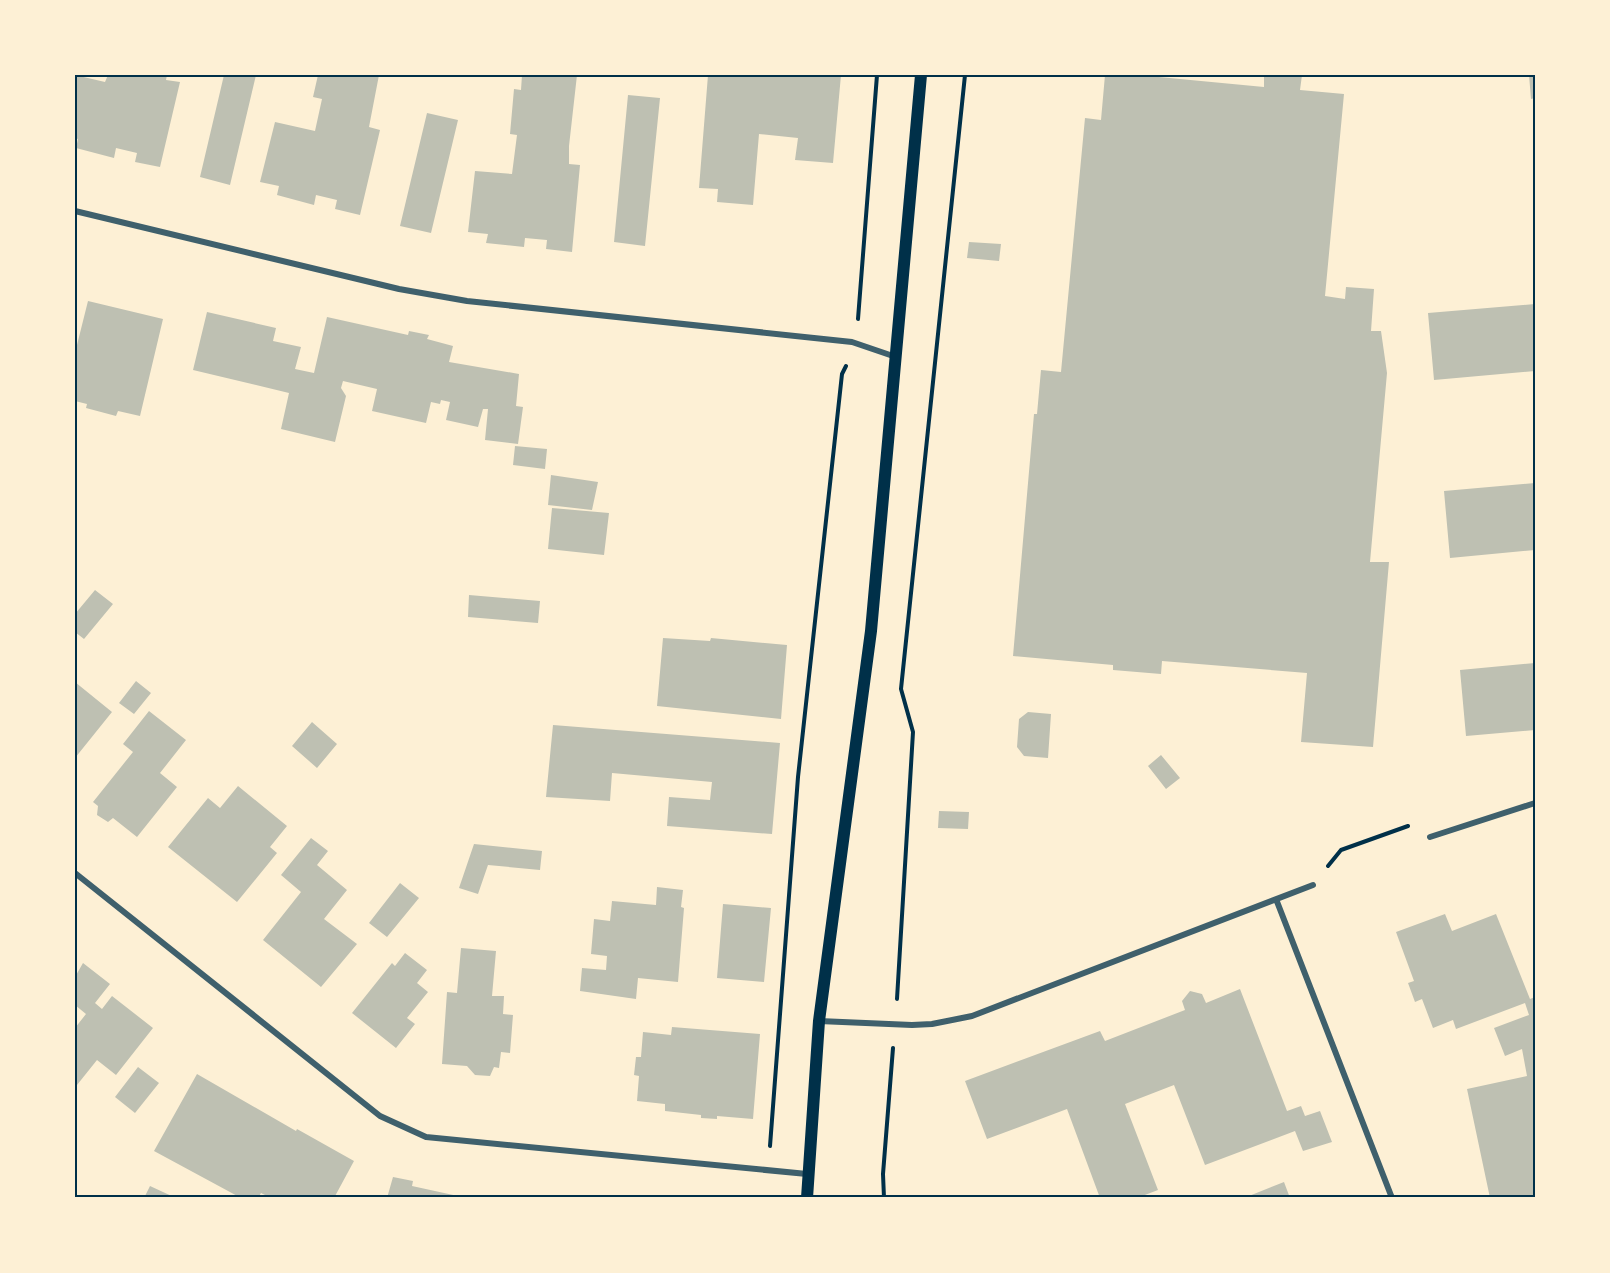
<svg xmlns="http://www.w3.org/2000/svg" width="1610" height="1273" viewBox="0 0 1610 1273" font-family="Quicksand,sans-serif">
<style>
.building{fill:#bec0b2}
.lines{fill:none;stroke-linecap:round;stroke-linejoin:round}
.path{stroke:#003049;stroke-width:4}
.minor{stroke:#3f606c;stroke-width:6}
.secondary{stroke:#003049;stroke-width:12}
.neatline{fill:none;stroke:#003049;stroke-width:2}
</style>
<rect width="100%" height="100%" fill="#fdf0d5"/>
<path class="building" d="M 75,75 L 105,82 L 108,75 L 167,75 L 166,80 L 180,82 L 160,167 L 135,162 L 137,153 L 116,148 L 114,158 L 76,148 L 78,139 L 75,138 Z
M 224,75 L 256,75 L 230,185 L 200,177 Z
M 318,75 L 379,75 L 369,127 L 380,130 L 360,215 L 335,209 L 337,200 L 316,195 L 314,205 L 277,195 L 279,186 L 260,182 L 275,122 L 315,131 L 322,99 L 313,97 Z
M 522,75 L 577,75 L 569,146 L 569,164 L 580,165 L 572,252 L 546,249 L 547,240 L 525,238 L 524,247 L 486,243 L 488,234 L 468,232 L 475,171 L 512,174 L 517,135 L 510,134 L 514,89 L 521,90 Z
M 708,75 L 841,75 L 833,163 L 795,160 L 798,138 L 759,134 L 753,205 L 717,202 L 718,189 L 699,188 Z
M 1105,75 L 1138,75 L 1264,87 L 1264,75 L 1302,75 L 1300,90 L 1344,94 L 1325,296 L 1345,299 L 1346,287 L 1374,289 L 1371,331 L 1381,331 L 1387,373 L 1370,562 L 1389,562 L 1373,747 L 1301,742 L 1307,673 L 1162,661 L 1161,674 L 1113,670 L 1113,665 L 1013,656 L 1034,414 L 1037,414 L 1041,370 L 1061,372 L 1085,118 L 1101,120 Z
M 1529,75 L 1535,75 L 1535,98 L 1531,99 Z
M 628,95 L 660,98 L 645,246 L 614,242 Z
M 427,113 L 458,120 L 431,233 L 400,226 Z
M 969,242 L 1001,244 L 999,261 L 967,258 Z
M 88,301 L 163,319 L 140,416 L 118,411 L 116,416 L 86,408 L 87,404 L 75,401 L 75,353 Z
M 1535,304 L 1535,371 L 1434,380 L 1428,313 Z
M 207,312 L 276,328 L 273,341 L 301,347 L 295,369 L 314,373 L 327,317 L 408,335 L 409,331 L 429,335 L 427,339 L 453,346 L 449,362 L 519,374 L 516,406 L 523,407 L 518,444 L 485,440 L 488,409 L 483,409 L 478,427 L 446,420 L 450,402 L 441,400 L 440,404 L 431,402 L 426,423 L 372,411 L 377,389 L 343,381 L 341,388 L 346,396 L 335,442 L 281,429 L 289,393 L 193,370 Z
M 515,446 L 547,449 L 545,469 L 513,465 Z
M 551,475 L 598,482 L 592,510 L 548,505 Z
M 1535,483 L 1535,550 L 1450,558 L 1444,491 Z
M 552,508 L 609,513 L 604,555 L 548,549 Z
M 95,590 L 113,604 L 84,639 L 75,632 L 75,614 Z
M 469,595 L 540,601 L 538,623 L 468,617 Z
M 663,638 L 710,641 L 711,638 L 787,645 L 781,719 L 657,706 Z
M 1535,663 L 1535,730 L 1466,736 L 1460,670 Z
M 136,681 L 151,693 L 134,714 L 119,703 Z
M 75,682 L 112,712 L 75,758 Z
M 149,711 L 186,740 L 160,773 L 177,787 L 137,837 L 113,818 L 108,822 L 97,815 L 98,806 L 93,802 L 133,752 L 123,744 Z
M 1028,712 L 1051,714 L 1048,758 L 1024,756 L 1017,747 L 1019,719 Z
M 312,722 L 337,744 L 317,768 L 292,746 Z
M 553,725 L 780,743 L 772,834 L 667,826 L 669,797 L 710,800 L 712,782 L 612,773 L 610,801 L 546,797 Z
M 1161,755 L 1180,778 L 1166,789 L 1148,766 Z
M 238,786 L 287,826 L 270,847 L 277,853 L 237,902 L 168,847 L 208,798 L 220,808 Z
M 939,811 L 969,812 L 968,829 L 938,828 Z
M 311,838 L 328,851 L 317,865 L 347,890 L 324,919 L 357,944 L 321,987 L 263,940 L 301,892 L 281,875 Z
M 474,844 L 542,851 L 540,870 L 488,865 L 478,894 L 459,888 Z
M 400,883 L 419,898 L 387,937 L 369,923 Z
M 657,887 L 683,890 L 681,907 L 684,908 L 678,982 L 638,978 L 636,999 L 580,991 L 582,968 L 606,970 L 607,956 L 591,954 L 594,919 L 610,921 L 612,901 L 656,905 Z
M 723,904 L 771,908 L 764,982 L 717,978 Z
M 1445,914 L 1452,931 L 1496,914 L 1530,999 L 1535,997 L 1535,1198 L 1490,1198 L 1467,1089 L 1527,1076 L 1522,1049 L 1505,1056 L 1494,1028 L 1529,1015 L 1525,1003 L 1456,1029 L 1453,1020 L 1433,1028 L 1422,999 L 1415,1002 L 1408,983 L 1414,981 L 1396,932 Z
M 461,948 L 496,951 L 492,996 L 504,996 L 503,1014 L 513,1015 L 510,1053 L 501,1052 L 499,1068 L 494,1067 L 490,1076 L 475,1075 L 467,1066 L 442,1064 L 447,992 L 457,993 Z
M 405,953 L 427,970 L 417,983 L 428,992 L 407,1018 L 415,1024 L 396,1048 L 352,1013 L 392,963 L 395,966 Z
M 83,963 L 110,984 L 95,1003 L 102,1009 L 112,996 L 153,1028 L 116,1075 L 97,1060 L 77,1085 L 75,1083 L 75,1028 L 86,1014 L 75,1005 L 75,977 Z
M 1240,989 L 1287,1111 L 1301,1106 L 1305,1116 L 1320,1111 L 1332,1142 L 1303,1151 L 1295,1131 L 1205,1165 L 1174,1085 L 1125,1104 L 1158,1190 L 1137,1198 L 1100,1198 L 1067,1109 L 987,1139 L 965,1081 L 1100,1031 L 1105,1041 L 1185,1010 L 1182,1001 L 1190,991 L 1202,994 L 1206,1003 Z
M 672,1027 L 760,1034 L 753,1119 L 717,1116 L 717,1119 L 701,1118 L 701,1115 L 665,1111 L 665,1104 L 637,1101 L 639,1076 L 634,1075 L 636,1057 L 641,1057 L 643,1032 L 671,1035 Z
M 138,1067 L 159,1083 L 135,1113 L 115,1097 Z
M 197,1074 L 296,1131 L 297,1129 L 354,1161 L 334,1198 L 271,1198 L 261,1193 L 258,1198 L 241,1198 L 154,1151 Z
M 393,1177 L 413,1181 L 412,1186 L 467,1198 L 387,1198 Z
M 1284,1182 L 1290,1198 L 1244,1198 Z
M 150,1186 L 176,1198 L 144,1198 Z"/>
<g class="lines">
<path class="path" d="M 858,319 L 877,75
M 1328,866 L 1341,850 L 1408,826
M 897,999 L 913,732 L 901,689 L 965,75
M 770,1146 L 798,777 L 842,374 L 846,366
M 884,1198 L 883,1174 L 893,1048"/>
<path class="minor" d="M 75,211 L 399,289 L 467,301 L 852,342 L 896,357
M 1430,837 L 1535,803
M 75,873 L 380,1116 L 426,1137 L 807,1174
M 1276,899 L 1392,1198
M 819,1021 L 912,1025 L 932,1024 L 972,1016 L 1313,885"/>
<path class="secondary" d="M 807,1198 L 819,1021 L 871,631 L 921,75"/>
</g>
<rect width="1610" height="1273" fill="none" stroke="#fdf0d5" stroke-width="153"/>
<rect x="76" y="76" width="1458" height="1120" class="neatline"/>
</svg>
